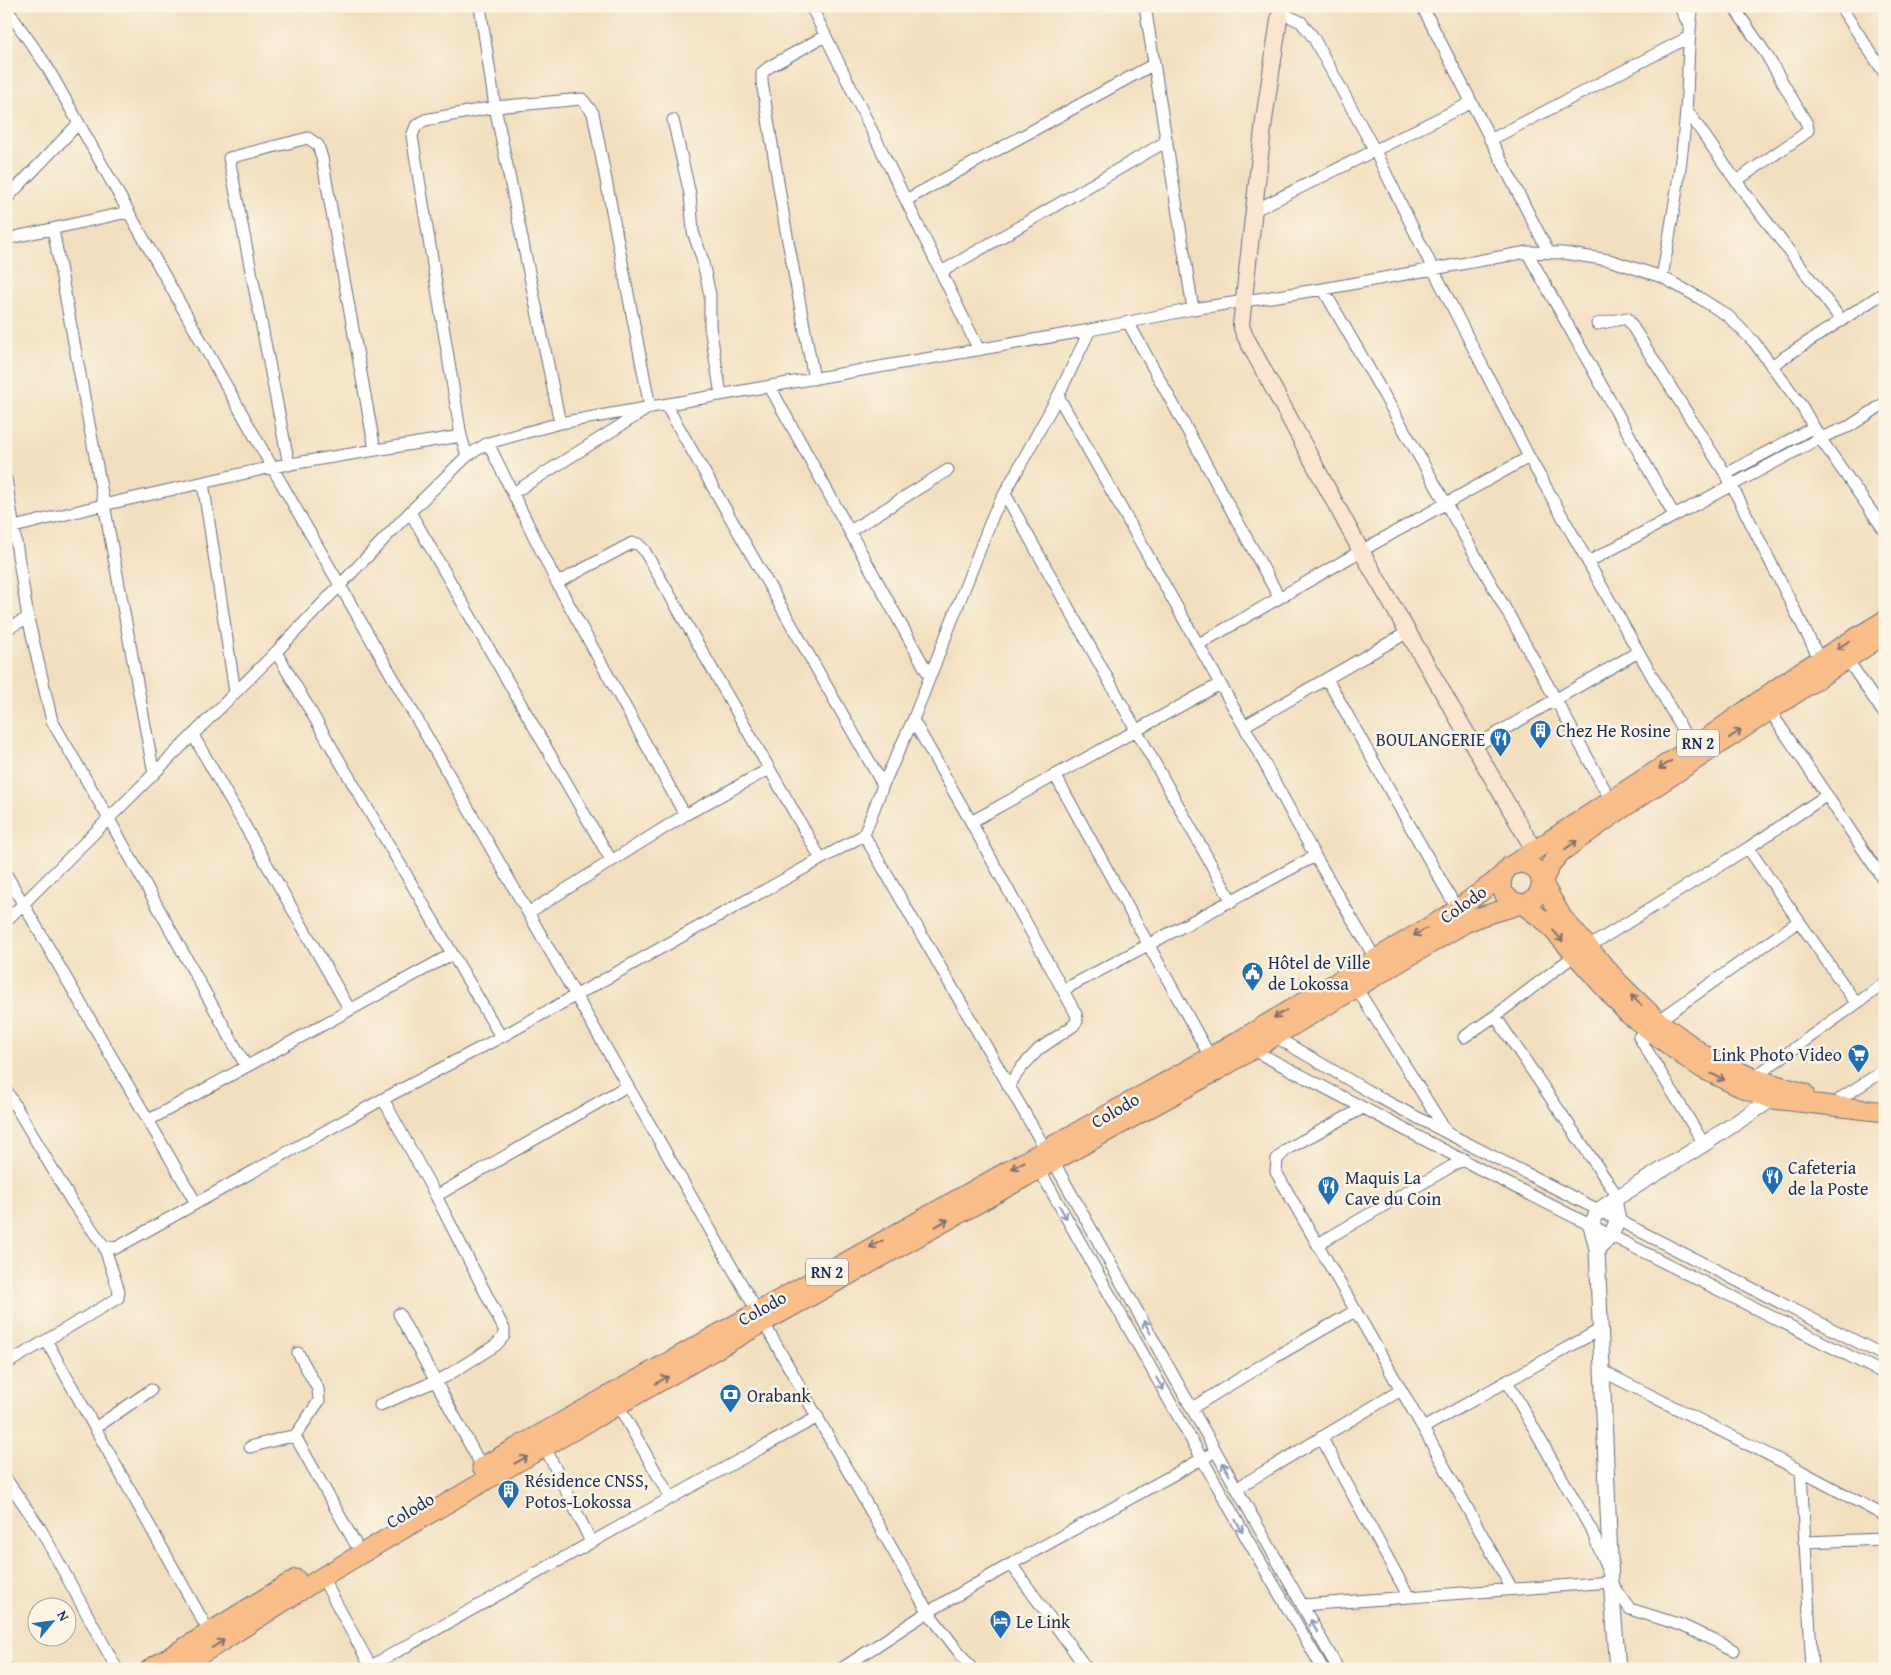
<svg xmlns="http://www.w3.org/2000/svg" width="1891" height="1675" viewBox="0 0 1891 1675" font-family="'Gentium Book Plus',serif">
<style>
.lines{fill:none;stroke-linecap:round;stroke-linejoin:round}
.minor-casing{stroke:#666d80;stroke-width:13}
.tertiary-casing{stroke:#666d80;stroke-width:17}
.secondary-casing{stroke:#666d80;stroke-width:18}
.primary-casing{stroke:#666d80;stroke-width:21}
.minor{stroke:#fff;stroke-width:11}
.tertiary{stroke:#fff;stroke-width:15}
.secondary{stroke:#fce5cf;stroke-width:16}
.primary{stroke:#f8bd88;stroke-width:19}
.oneway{stroke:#7e6f71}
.oneway2{stroke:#8d97ae}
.labels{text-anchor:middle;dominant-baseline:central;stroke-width:5;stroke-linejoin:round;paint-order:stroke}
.shield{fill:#fcf5e5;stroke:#5e6a86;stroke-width:1}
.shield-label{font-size:16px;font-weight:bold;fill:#1b2f5e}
.poi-label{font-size:18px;fill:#1b2f5e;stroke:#fcf5e5;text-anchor:start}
.street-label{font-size:18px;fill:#1b2f5e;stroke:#fcf5e5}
</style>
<rect width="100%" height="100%" fill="#fcf5e5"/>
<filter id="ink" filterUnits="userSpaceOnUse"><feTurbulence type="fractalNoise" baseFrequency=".02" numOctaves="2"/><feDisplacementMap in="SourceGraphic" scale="10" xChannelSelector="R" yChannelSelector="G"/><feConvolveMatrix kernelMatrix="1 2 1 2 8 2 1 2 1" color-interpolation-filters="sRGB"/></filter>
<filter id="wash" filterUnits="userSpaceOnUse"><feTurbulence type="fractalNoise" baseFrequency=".0096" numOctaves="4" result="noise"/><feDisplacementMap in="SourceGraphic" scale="20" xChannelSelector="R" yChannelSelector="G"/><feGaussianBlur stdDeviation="1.12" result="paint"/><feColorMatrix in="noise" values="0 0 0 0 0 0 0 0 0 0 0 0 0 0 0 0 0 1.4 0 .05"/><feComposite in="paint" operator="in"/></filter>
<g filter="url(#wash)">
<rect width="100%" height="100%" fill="#f2dfc0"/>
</g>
<g filter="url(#ink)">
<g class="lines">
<defs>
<path id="minor" d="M 480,6 L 495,107 L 560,423
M 811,6 L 979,350
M 1145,6 L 1193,309
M 1422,6 L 1549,253
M 1679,6 L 1689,25
M 1733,6 L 1766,54 L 1807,124 L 1808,130 L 1803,135 L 1736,181
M 1840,6 L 1885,74
M 6,8 L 46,65 L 272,467 L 757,1311 L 928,1612 L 972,1669
M 1280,12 L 1301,22 L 1313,37 L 1375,151 L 1433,269 L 1529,457 L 1692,747
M 1686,109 L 1736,181 L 1842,321
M 673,120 L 690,194 L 693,232 L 702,258 L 710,295 L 710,327 L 721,395
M 1490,140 L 1689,37
M 6,199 L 78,124
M 906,200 L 1154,64
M 1253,211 L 1470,103
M 53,229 L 154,774
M 6,239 L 128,212
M 1527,252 L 1674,515
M 941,272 L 1167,141
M 1662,277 C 1672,222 1682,166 1686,110 C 1689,75 1687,41 1693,6
M 1323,289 C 1421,459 1518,628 1611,801
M 1128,322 L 1279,597
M 1597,324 L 1627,318 L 1730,481
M 1771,366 L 1885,292
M 814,379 L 785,225 L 762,82 L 762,73 L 769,67 L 825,36
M 770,387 L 930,677
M 1058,396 L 1244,726 L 1315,856 L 1378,963
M 666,405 L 883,785
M 1814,427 L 1726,474 L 1820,660
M 488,443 L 557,583 L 685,815
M 467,456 L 461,436 L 412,136 L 416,126 L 425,120 L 495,107 L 582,99 L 593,113 L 650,407 L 513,493
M 289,465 L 229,158 L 308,138 L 318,145 L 322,158 L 375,450
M 6,479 L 28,618 L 52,721 L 109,819 L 246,1066
M 203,483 L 235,692
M 1005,494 L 1232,902
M 410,512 L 611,860
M 6,529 L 103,505 L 272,467 L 461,436
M 850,531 L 948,470
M 1588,562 L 1820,438 L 1850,426 L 1885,403
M 557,583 L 632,543 L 638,544 L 644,550 L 821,859
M 6,629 L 28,618
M 1199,644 L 1361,551 L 1529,457
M 276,652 L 501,1037
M 1847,659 L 1885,715
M 1327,679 L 1457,909
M 1770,711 L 1885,882
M 913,720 L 971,822 L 1076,1014 L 1077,1021 L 1073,1026 L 1039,1049 L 1022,1067 L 1008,1086
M 1244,726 L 1408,632
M 193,735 L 350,1010
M 1475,746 L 1638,652
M 1055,775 L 1213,1062
M 971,822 L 1220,684
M 864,835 L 1046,1150
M 1748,848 L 1856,1003
M 6,874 L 196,1203
M 528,913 L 685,815 L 769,769
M 6,921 L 276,652 L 410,512 L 467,456 L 488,443 L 560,423 L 1090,330 L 1193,309 L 1323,289 L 1527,252 L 1563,253 L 1609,260 L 1662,277 L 1698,297 L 1728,316 L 1754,342 L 1801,405 L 1820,438 L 1885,531
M 1588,947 L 1748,848 L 1827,795
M 1357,989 L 1446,1131
M 1063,990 L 1315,856
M 1495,1016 L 1618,1197
M 1658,1021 L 1799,921
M 1646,1029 L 1639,1037 L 1704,1144
M 1274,1036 L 1380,1098 L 1447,1133 L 1885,1356
M 1464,1037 L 1495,1016 L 1575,955
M 1251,1049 L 1501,1180 L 1885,1374
M 1753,1078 L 1885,983
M 6,1090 L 72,1202 L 104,1246 L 119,1291 L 118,1298 L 6,1364
M 1841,1098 L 1885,1070
M 1363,1108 L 1287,1149 L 1277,1159 L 1276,1172 L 1423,1428 L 1512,1589
M 149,1120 L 452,954
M 1053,1161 L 1338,1669
M 1039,1169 L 1246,1537 L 1323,1669
M 436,1196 L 627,1086
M 1318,1244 L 1464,1159
M 104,1246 L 116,1248 L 383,1099 L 501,1037 L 864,835 L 883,785 L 913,720 L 994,513 L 1058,396 L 1090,330
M 399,1314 L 482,1467
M 47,1342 L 95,1428 L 151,1390
M 1602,1371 L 1801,1471 L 1885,1516
M 1507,1381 L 1592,1531 L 1608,1572
M 380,1405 L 445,1377 L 496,1345 L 504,1336 L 504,1329 L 436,1196 L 383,1099
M 618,1405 L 670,1497
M 1192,1408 L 1275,1357 L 1355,1311
M 95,1428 L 209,1632
M 1423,1428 L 1601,1329
M 295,1436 L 319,1401 L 318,1389 L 298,1353
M 1321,1437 L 1409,1597
M 250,1447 L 283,1438 L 295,1436 L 355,1543
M 545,1447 L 591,1542
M 1801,1471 L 1812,1669
M 6,1479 L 40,1528 L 117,1669
M 1237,1488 L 1401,1390
M 1804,1542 L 1885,1539
M 1011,1564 L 1087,1669
M 322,1577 L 372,1669
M 1302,1605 L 1611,1582 L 1630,1609 L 1681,1625 L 1734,1650
M 6,1666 L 8,1669
M 371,1666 C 520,1583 668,1498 818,1417
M 841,1669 L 928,1612 L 1011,1564 L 1209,1455"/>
<path id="tertiary" d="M 1597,1249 L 1611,1235 L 1618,1220 L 1614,1200
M 1618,1669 L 1611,1582 L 1597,1249 L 1591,1225 L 1599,1210 L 1618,1197 L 1704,1144 L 1772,1099"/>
<path id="secondary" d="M 1281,6 L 1264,120 L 1241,325 L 1244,334 L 1361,551 L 1534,850"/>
<path id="primary" d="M 1512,865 L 1714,733 L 1800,672 L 1885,620
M 1804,1093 L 1753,1078 L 1704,1055 L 1658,1021 L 1619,983 L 1562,917 L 1542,882 L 1538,872 L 1530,865 L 1520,863 L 1510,866 L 1503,874 L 1501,884 L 1504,894 L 1512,901 L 1522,904 L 1532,901 L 1539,893 L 1542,882 L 1551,864 L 1561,852 L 1617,812 L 1885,634
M 482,1467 L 1235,1043 L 1449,915 L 1493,883 L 1503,874
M 150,1669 L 296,1579
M 176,1669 L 216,1645 L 322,1577 L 488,1479 L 764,1322 L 1218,1070 L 1465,923 L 1479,917 L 1522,904 L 1546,922 L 1627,1013 L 1679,1053 L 1703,1069 L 1740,1087 L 1772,1099 L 1885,1112"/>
</defs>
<use href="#minor" class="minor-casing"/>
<use href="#tertiary" class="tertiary-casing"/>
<use href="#secondary" class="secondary-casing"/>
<use href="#primary" class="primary-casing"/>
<use href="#minor" class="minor"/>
<use href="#tertiary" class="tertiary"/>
<use href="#secondary" class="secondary"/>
<use href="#primary" class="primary"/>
</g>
<defs><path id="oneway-shaft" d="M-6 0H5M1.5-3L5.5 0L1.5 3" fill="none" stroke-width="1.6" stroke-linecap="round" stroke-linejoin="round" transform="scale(1.25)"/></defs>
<g class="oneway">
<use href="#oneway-shaft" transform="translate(1843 645) rotate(148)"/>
<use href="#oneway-shaft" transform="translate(1735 734) rotate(-34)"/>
<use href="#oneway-shaft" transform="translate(1665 765) rotate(147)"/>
<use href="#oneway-shaft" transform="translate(1571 845) rotate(-35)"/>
<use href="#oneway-shaft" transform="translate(1420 932) rotate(150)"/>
<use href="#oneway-shaft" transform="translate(1558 936) rotate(49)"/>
<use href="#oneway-shaft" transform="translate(1636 1000) rotate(-136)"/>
<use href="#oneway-shaft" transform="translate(1280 1014) rotate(149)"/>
<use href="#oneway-shaft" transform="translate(1718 1077) rotate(26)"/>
<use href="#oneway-shaft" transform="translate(1018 1165) rotate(151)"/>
<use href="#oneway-shaft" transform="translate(942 1223) rotate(-29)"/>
<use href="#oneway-shaft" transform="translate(876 1244) rotate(151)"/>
<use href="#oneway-shaft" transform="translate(662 1380) rotate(-30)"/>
<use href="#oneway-shaft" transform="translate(521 1460) rotate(-29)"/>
<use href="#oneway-shaft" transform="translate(218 1644) rotate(-32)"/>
</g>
<g class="oneway2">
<use href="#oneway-shaft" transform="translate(1063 1212) rotate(61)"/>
<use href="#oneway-shaft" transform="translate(1147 1327) rotate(-119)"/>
<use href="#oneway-shaft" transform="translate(1160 1384) rotate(60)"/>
<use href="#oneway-shaft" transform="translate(1226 1469) rotate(-119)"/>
<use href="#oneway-shaft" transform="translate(1239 1526) rotate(61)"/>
<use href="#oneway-shaft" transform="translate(1314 1626) rotate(-119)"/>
</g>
</g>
<defs>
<symbol id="building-pin" viewBox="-11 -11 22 30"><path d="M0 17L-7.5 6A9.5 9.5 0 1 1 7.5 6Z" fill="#1f6fb2" stroke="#fcf5e5"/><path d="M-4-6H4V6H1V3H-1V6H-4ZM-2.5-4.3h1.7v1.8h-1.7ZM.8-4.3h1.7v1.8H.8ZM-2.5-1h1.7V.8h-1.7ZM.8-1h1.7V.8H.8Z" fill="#fff"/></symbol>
<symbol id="restaurant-pin" viewBox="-11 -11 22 30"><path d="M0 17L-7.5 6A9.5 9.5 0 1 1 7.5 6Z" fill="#1f6fb2" stroke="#fcf5e5"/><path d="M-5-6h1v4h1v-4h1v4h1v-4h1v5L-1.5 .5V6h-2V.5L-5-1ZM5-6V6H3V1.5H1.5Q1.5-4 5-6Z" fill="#fff"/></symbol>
<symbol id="civic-pin" viewBox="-11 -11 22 30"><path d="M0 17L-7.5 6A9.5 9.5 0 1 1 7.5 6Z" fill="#1f6fb2" stroke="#fcf5e5"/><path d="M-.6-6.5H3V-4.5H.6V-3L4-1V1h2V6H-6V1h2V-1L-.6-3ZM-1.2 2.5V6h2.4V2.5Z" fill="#fff"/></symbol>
<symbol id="supermarket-pin" viewBox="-11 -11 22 30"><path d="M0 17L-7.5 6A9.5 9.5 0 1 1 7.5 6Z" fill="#1f6fb2" stroke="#fcf5e5"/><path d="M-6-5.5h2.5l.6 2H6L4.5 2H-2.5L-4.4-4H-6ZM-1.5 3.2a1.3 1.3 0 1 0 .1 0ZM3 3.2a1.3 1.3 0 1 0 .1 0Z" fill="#fff"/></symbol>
<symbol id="bank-pin" viewBox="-11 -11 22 30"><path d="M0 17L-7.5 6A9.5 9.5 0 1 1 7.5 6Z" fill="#1f6fb2" stroke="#fcf5e5"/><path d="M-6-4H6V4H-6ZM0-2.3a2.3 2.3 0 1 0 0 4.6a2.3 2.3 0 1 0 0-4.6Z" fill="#fff"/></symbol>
<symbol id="hotel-pin" viewBox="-11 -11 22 30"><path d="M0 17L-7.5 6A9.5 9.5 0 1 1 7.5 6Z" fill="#1f6fb2" stroke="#fcf5e5"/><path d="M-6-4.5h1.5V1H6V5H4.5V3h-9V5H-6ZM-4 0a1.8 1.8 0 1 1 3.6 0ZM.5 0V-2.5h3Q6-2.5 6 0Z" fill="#fff"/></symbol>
</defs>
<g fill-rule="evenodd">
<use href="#building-pin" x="1528" y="718" width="25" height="34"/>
<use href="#restaurant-pin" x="1488" y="726" width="25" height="34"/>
<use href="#civic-pin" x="1240" y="960" width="25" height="34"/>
<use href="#supermarket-pin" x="1846" y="1042" width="25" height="34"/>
<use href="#restaurant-pin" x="1760" y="1164" width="25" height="34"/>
<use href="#restaurant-pin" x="1316" y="1174" width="25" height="34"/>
<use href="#bank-pin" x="718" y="1382" width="25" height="34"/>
<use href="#building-pin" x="496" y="1478" width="25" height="34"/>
<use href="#hotel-pin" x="988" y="1608" width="25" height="34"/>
</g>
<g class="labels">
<g class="shield">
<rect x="1677" y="729.5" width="42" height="27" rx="4"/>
<rect x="806" y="1258.5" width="42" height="27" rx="4"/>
</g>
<g class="shield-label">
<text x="1698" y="743">RN 2</text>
<text x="827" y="1272">RN 2</text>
</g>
<g class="poi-label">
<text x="1556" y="730">Chez He Rosine</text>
<text x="1485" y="739" text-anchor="end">BOULANGERIE</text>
<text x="1268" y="962">Hôtel de Ville<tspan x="1268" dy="21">de Lokossa</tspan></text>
<text x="1842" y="1054" text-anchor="end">Link Photo Video</text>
<text x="1788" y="1167">Cafeteria<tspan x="1788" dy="21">de la Poste</tspan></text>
<text x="1345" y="1177">Maquis La<tspan x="1345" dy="21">Cave du Coin</tspan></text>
<text x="747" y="1395">Orabank</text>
<text x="525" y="1480">Résidence CNSS,<tspan x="525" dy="21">Potos-Lokossa</tspan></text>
<text x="1016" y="1621">Le Link</text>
</g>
<g class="street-label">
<text transform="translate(1463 904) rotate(-35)">Colodo</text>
<text transform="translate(1115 1110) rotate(-30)">Colodo</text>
<text transform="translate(762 1308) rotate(-29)">Colodo</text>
<text transform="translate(410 1510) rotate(-31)">Colodo</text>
</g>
</g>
<rect width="1891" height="1675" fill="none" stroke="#fcf5e5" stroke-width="25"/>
<g transform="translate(52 1622) rotate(61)"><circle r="24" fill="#fcf5e5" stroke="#a2a6af"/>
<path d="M0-4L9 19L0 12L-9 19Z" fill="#1f6fb2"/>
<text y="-8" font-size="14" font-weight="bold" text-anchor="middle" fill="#1b2f5e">N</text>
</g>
</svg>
